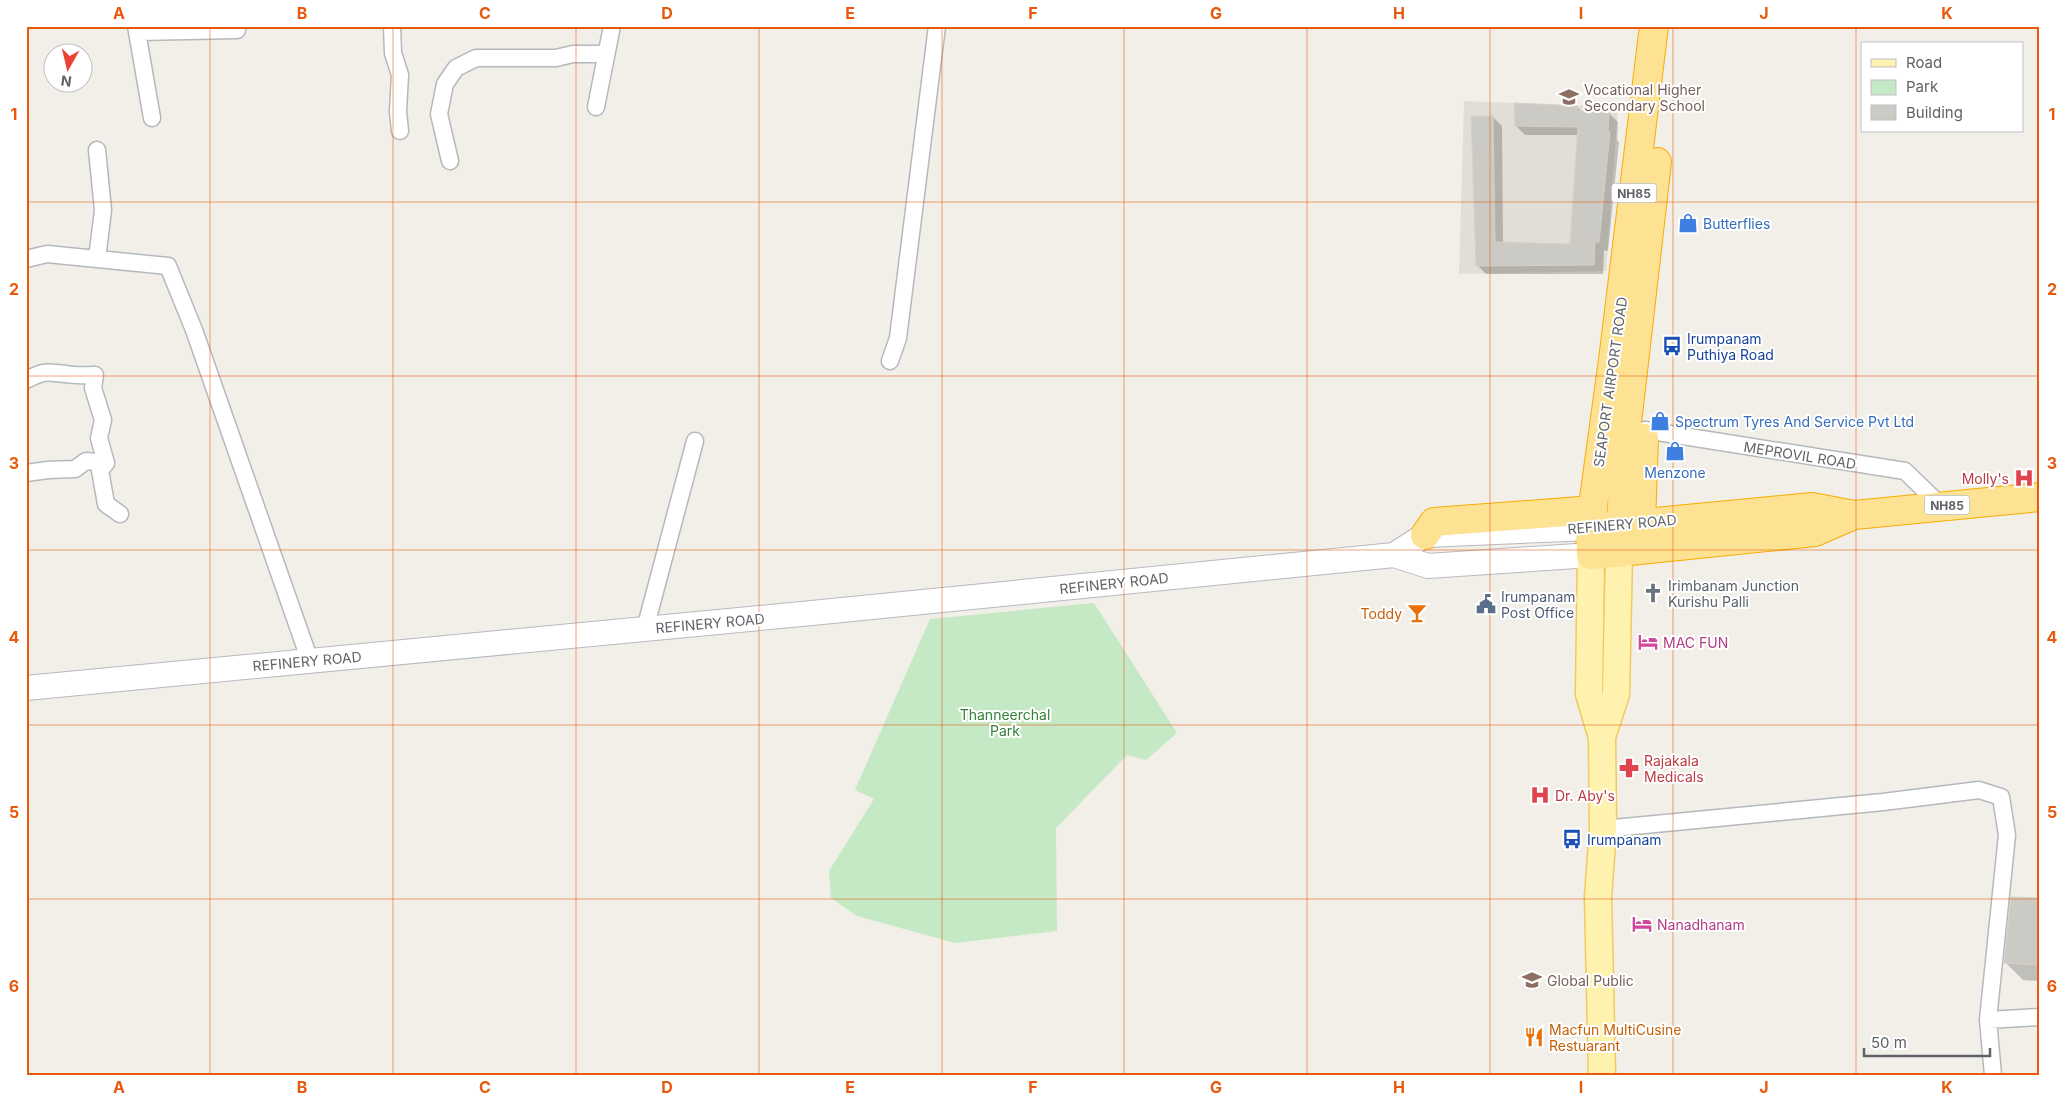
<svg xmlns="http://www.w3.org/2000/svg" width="2066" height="1101" viewBox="0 0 2066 1101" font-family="Inter,sans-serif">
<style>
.education{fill:#e1ded6}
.green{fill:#c5e8c5}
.shadow{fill:#0003}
.building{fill:#cccac5;stroke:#d6d1c6}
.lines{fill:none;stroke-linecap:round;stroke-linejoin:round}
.street-casing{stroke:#b5b8bc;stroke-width:19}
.secondary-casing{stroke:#b6babf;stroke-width:26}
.primary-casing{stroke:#f2c960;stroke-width:29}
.highway-casing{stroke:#f9ab00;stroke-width:30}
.street{stroke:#fff;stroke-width:16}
.secondary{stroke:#fff;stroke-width:24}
.primary{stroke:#fff2af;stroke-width:26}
.highway{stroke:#fde293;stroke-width:28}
.grid{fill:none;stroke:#e8590c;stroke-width:1;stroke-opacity:0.55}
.labels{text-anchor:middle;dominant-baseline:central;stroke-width:4;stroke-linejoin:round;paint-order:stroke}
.shield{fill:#fff;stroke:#8f9295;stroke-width:1}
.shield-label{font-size:12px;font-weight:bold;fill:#5f6368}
.education-label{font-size:14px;fill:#785e54;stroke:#fff;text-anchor:start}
.shop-label{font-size:14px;fill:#366cbe;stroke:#fff;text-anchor:start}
.transit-label{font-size:14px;fill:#164399;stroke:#fff;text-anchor:start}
.street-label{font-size:14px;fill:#5f6368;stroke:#fff}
.health-label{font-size:14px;fill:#be3a42;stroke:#fff;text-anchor:start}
.worship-label{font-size:14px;fill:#5b616d;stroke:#fff;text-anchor:start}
.service-label{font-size:14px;fill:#4e5e75;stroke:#fff;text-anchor:start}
.food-label{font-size:14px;fill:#c56008;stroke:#fff;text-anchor:end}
.hotel-label{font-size:14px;fill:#b23c85;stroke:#fff;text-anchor:start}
.park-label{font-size:14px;fill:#348238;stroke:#fff}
.neatline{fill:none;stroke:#e8590c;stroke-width:2}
.grid-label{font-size:16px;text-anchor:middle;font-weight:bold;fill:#e8590c}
</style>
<rect width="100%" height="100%" fill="#f1efe8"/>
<path class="education" d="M 1464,101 L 1618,107 L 1606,271 L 1459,274 Z"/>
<path class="green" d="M 1094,603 L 1177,733 L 1146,760 L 1127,755 L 1056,828 L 1057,931 L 955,943 L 857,916 L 831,898 L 829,871 L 874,799 L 855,790 L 930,619 Z"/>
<path class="shadow" d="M 1577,107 L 1582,112 L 1609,113 L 1618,122 L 1617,140 L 1619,142 L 1608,251 L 1604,250 L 1603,274 L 1486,274 L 1477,265 L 1493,117 L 1502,126 L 1503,244 L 1572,246 L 1578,135 L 1525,135 L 1516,126 Z
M 2040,900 L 2040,981 L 2023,980 L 2005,962 Z"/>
<path class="building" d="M 1514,103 L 1578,106 L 1576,111 L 1609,111 L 1608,131 L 1610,132 L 1599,242 L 1595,242 L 1594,265 L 1476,266 L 1471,116 L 1493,116 L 1495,242 L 1570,244 L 1578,127 L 1515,126 Z
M 2011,897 L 2040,898 L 2040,965 L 2004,963 Z"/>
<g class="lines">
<defs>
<path id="street" d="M 136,26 L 152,118
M 392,26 L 393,53 L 400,75 L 398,111 L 400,131
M 137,32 L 237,30
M 596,107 L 612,26
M 97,150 L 103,210 L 97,259
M 450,161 L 439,114 L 445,84 L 456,68 L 476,58 L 556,58 L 573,54 L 606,54
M 26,259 L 47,254 L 168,266 L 194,330 L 310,661
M 890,361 L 898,338 L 937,26
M 26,380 C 45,370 46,372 66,374 C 75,376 85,375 95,375 L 93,388 L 103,420 L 99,438 L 106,463 L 100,470 L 106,504 L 120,514
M 1645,430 L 1905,471 L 1941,506
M 26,473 L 48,470 L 75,469 L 86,461 L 106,463
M 645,629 L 695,441
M 1603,829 L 1883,802 L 1979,790 L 2001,797 L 2007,835 L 1988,1020 L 1993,1075
M 1988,1020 L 2040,1017"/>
<path id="secondary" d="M 1394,555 L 1425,535 L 1590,528
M 26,688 L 812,613 L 1394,555 L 1428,566 L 1591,555"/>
<path id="primary" d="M 1591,555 L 1589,694 L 1602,737 L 1603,829 L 1598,897 L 1602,1075
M 1602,737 L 1616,694 L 1619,553"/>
<path id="highway" d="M 1654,26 L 1613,360 L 1590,528 L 1591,555 L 1815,532 L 1854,515 L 2040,497
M 1641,523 L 1644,438
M 1602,527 L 1812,507 L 1854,515
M 1425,535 L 1434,522 L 1593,510
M 1619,553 L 1627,423 L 1657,162"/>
</defs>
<use href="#street" class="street-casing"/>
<use href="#secondary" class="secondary-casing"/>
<use href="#primary" class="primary-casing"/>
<use href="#highway" class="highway-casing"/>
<use href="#street" class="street"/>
<use href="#secondary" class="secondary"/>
<use href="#primary" class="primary"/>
<use href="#highway" class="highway"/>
</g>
<path class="grid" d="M 210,26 L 210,1075M 393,26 L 393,1075M 576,26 L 576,1075M 759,26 L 759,1075M 942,26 L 942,1075M 1124,26 L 1124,1075M 1307,26 L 1307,1075M 1490,26 L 1490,1075M 1673,26 L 1673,1075M 1856,26 L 1856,1075M 26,202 L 2040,202M 26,376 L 2040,376M 26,550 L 2040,550M 26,725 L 2040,725M 26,899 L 2040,899"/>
<defs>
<symbol id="school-bare" viewBox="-9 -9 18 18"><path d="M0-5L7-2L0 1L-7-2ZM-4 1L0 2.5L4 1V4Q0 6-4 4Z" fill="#8d6e63" stroke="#fff" stroke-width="2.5" paint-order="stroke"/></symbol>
<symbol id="shop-bare" viewBox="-9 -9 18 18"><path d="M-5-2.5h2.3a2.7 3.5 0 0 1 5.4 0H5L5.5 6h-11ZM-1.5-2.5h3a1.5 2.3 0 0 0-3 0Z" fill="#3f7fe0" stroke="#fff" stroke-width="2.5" paint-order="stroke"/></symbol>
<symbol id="bus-bare" viewBox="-9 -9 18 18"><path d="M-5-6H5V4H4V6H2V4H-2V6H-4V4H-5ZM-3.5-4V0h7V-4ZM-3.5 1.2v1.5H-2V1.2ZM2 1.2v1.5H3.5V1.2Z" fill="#1a4fb4" stroke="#fff" stroke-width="2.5" paint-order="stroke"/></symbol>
<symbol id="hospital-bare" viewBox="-9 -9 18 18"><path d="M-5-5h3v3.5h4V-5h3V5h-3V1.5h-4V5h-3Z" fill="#e0444e" stroke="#fff" stroke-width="2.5" paint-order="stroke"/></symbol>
<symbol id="church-bare" viewBox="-9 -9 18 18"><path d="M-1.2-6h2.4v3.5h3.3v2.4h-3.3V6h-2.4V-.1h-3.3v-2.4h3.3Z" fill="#6b7280" stroke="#fff" stroke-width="2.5" paint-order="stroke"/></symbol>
<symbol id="civic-bare" viewBox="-9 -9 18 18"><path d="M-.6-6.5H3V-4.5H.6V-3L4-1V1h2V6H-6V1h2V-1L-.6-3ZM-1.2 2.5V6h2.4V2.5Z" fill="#5c6f8a" stroke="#fff" stroke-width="2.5" paint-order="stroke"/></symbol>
<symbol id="bar-bare" viewBox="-9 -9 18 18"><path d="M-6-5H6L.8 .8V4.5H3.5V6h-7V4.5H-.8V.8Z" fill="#e8710a" stroke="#fff" stroke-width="2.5" paint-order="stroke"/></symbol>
<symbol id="hotel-bare" viewBox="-9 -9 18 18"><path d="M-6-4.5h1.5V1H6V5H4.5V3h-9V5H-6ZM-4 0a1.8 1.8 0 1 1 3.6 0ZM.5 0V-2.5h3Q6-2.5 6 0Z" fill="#d1479c" stroke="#fff" stroke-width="2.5" paint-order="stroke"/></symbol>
<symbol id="pharmacy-bare" viewBox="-9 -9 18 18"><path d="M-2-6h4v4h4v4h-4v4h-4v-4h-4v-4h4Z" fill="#e0444e" stroke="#fff" stroke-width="2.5" paint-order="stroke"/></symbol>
<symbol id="restaurant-bare" viewBox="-9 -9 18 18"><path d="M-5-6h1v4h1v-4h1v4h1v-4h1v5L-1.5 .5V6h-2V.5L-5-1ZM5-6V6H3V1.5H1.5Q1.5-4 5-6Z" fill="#e8710a" stroke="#fff" stroke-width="2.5" paint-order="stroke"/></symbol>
</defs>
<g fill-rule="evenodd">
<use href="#school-bare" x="1555" y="83" width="28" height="28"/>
<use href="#shop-bare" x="1674" y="209" width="28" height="28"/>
<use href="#bus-bare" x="1658" y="332" width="28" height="28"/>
<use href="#shop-bare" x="1646" y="407" width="28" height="28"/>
<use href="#shop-bare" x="1661" y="437" width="28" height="28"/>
<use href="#hospital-bare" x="2010" y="464" width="28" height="28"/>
<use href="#church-bare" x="1639" y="579" width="28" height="28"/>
<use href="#civic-bare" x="1472" y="590" width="28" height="28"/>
<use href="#bar-bare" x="1403" y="599" width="28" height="28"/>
<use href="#hotel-bare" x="1634" y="628" width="28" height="28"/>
<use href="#pharmacy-bare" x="1615" y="754" width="28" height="28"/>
<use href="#hospital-bare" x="1526" y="781" width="28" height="28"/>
<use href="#bus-bare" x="1558" y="825" width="28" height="28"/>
<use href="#hotel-bare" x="1628" y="910" width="28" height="28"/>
<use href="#school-bare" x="1518" y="966" width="28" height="28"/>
<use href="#restaurant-bare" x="1520" y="1023" width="28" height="28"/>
</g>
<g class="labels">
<g class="shield">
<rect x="1611.5" y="183.5" width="45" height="19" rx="4"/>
<rect x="1924.5" y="495.5" width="45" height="19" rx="4"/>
</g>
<g class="shield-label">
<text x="1634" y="193">NH85</text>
<text x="1947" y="505">NH85</text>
</g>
<g class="education-label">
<text x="1584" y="89">Vocational Higher<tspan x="1584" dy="16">Secondary School</tspan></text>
<text x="1547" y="980">Global Public</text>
</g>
<g class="shop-label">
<text x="1703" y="223">Butterflies</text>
<text x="1675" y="421">Spectrum Tyres And Service Pvt Ltd</text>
<text x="1675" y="472" text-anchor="middle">Menzone</text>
</g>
<g class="transit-label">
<text x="1687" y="338">Irumpanam<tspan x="1687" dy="16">Puthiya Road</tspan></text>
<text x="1587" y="839">Irumpanam</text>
</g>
<g class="street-label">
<text transform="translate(1610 382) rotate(-82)">SEAPORT AIRPORT ROAD</text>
<text transform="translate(1800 455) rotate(9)">MEPROVIL ROAD</text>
<text transform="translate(1622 524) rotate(-5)">REFINERY ROAD</text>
<text transform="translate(1114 583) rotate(-6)">REFINERY ROAD</text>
<text transform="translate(710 623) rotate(-5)">REFINERY ROAD</text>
<text transform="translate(307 661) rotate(-5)">REFINERY ROAD</text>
</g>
<g class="health-label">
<text x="2009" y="478" text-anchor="end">Molly's</text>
<text x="1644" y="760">Rajakala<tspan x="1644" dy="16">Medicals</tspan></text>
<text x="1555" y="795">Dr. Aby's</text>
</g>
<g class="worship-label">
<text x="1668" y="585">Irimbanam Junction<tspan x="1668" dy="16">Kurishu Palli</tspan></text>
</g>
<g class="service-label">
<text x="1501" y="596">Irumpanam<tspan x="1501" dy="16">Post Office</tspan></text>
</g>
<g class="food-label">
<text x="1402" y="613">Toddy</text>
<text x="1549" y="1029" text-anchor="start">Macfun MultiCusine<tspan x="1549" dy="16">Restuarant</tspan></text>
</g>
<g class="hotel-label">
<text x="1663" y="642">MAC FUN</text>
<text x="1657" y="924">Nanadhanam</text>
</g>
<g class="park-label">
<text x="1005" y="714">Thanneerchal<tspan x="1005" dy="16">Park</tspan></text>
</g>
</g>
<rect width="2066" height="1101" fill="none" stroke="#ffffff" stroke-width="55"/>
<rect x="1861" y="42" width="162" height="90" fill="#ffffff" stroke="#bfc1c3"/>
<rect x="1871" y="59" width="25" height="8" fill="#fff2af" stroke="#bfc1c3"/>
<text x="1906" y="68" font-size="15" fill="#5f6368">Road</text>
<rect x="1871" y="80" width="25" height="15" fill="#c5e8c5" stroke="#bfc1c3"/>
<text x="1906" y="92" font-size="15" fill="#5f6368">Park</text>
<rect x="1871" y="105" width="25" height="15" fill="#cccac5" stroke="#bfc1c3"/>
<text x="1906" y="118" font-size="15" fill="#5f6368">Building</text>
<g transform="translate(68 68) rotate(188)"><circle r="24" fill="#ffffff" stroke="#bfc1c3"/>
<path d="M0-4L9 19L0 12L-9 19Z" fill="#ea4335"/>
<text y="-8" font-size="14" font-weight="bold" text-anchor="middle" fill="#5f6368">N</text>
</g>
<path d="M1864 1048v8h126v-8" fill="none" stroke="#5f6368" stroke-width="2.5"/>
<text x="1871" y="1048" font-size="15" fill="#5f6368" stroke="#ffffff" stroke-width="4" paint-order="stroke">50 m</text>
<rect x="28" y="28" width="2010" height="1046" class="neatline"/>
<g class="grid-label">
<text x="119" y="19">A</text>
<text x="302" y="19">B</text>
<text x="485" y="19">C</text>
<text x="667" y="19">D</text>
<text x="850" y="19">E</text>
<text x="1033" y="19">F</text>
<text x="1216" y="19">G</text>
<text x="1399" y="19">H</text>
<text x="1581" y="19">I</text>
<text x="1764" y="19">J</text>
<text x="1947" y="19">K</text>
<text x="14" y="120">1</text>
<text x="2052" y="120">1</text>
<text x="14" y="295">2</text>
<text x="2052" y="295">2</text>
<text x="14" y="469">3</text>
<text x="2052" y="469">3</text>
<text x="14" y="643">4</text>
<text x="2052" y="643">4</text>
<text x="14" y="818">5</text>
<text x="2052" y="818">5</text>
<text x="14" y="992">6</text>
<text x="2052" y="992">6</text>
<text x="119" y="1093">A</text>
<text x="302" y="1093">B</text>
<text x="485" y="1093">C</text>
<text x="667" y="1093">D</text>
<text x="850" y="1093">E</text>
<text x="1033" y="1093">F</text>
<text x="1216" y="1093">G</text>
<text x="1399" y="1093">H</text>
<text x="1581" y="1093">I</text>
<text x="1764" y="1093">J</text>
<text x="1947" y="1093">K</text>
</g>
</svg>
